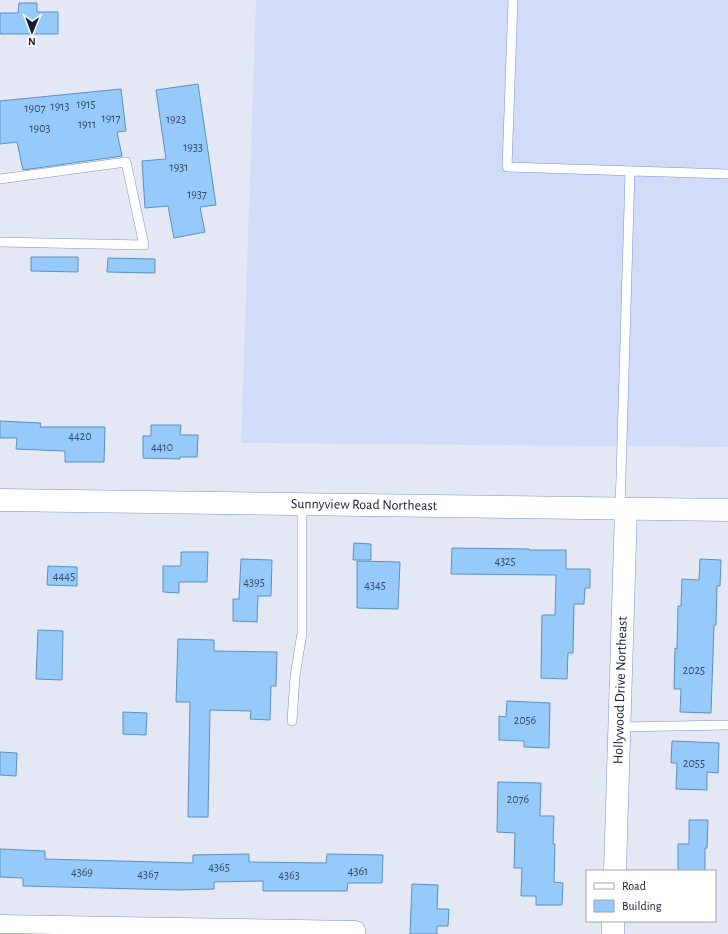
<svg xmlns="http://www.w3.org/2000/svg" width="728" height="934" viewBox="0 0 728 934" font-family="'Alegreya Sans',sans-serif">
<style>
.built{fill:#d1ddf8}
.building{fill:#95cafb;stroke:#5d90be}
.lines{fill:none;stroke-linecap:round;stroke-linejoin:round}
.service-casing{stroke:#7a91c9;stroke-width:10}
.minor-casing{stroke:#7a91c9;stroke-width:19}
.tertiary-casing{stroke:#7a91c9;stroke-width:23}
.secondary-casing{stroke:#7a91c9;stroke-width:23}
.service{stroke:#fff;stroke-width:9}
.minor{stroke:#fff;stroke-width:18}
.tertiary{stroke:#fff;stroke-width:22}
.secondary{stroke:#fff;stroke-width:22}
.labels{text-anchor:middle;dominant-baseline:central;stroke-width:3.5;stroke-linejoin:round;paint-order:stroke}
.number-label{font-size:12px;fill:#344864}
.street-label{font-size:14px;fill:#141c32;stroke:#fff}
</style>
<rect width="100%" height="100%" fill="#e3e8f4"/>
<path class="built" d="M 256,0 L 728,0 L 728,447 L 241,443 Z"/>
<path class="building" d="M 19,3 L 37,3 L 37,12 L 58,12 L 58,34 L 0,34 L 0,13 L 18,13 Z
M 198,84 L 216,205 L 200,207 L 205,232 L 174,238 L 168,206 L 145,208 L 142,161 L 166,159 L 156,90 Z
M 121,89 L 126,131 L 117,132 L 122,156 L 23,170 L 17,142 L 0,144 L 0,101 Z
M 31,257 L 78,257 L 78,272 L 31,271 Z
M 108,258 L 155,259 L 155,273 L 107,272 Z
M 0,421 L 41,423 L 40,427 L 105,427 L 104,462 L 65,462 L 65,451 L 16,449 L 17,438 L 0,438 Z
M 151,425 L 181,425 L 180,435 L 198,435 L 197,457 L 180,457 L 180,459 L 143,458 L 143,436 L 151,436 Z
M 354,543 L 371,544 L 371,560 L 353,560 Z
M 452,548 L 529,549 L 529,550 L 566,550 L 566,569 L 590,569 L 590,588 L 585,588 L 584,604 L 574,604 L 573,653 L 568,653 L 567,679 L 541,678 L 542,615 L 555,615 L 556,575 L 451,574 Z
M 181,552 L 208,552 L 207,582 L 179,582 L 179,593 L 163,592 L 163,566 L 181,566 Z
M 241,559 L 272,560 L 271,596 L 258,596 L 257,622 L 233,621 L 233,599 L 239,599 Z
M 700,559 L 721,560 L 720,586 L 717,586 L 716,625 L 714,625 L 711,713 L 680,712 L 681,689 L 674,689 L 675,648 L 677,649 L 678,606 L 681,606 L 682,579 L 699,580 Z
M 357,561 L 400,562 L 398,609 L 357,608 Z
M 48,566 L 77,567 L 77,586 L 47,585 Z
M 38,630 L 63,631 L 62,680 L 36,679 Z
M 178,639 L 214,640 L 214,651 L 277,652 L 276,686 L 271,686 L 270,720 L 250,719 L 251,711 L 210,710 L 208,817 L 188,817 L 190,702 L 176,702 Z
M 507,701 L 550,703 L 549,748 L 524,747 L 524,741 L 499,740 L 499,716 L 506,717 Z
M 123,712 L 147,713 L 146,735 L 123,734 Z
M 672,741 L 719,743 L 718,773 L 707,772 L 707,790 L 676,789 L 677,763 L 671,763 Z
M 0,752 L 17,753 L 16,776 L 0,775 Z
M 498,782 L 541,783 L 540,816 L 554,816 L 553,844 L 555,844 L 554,882 L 563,883 L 562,905 L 536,905 L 536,896 L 521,896 L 522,868 L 514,868 L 515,833 L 497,832 Z
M 689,820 L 708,820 L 707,848 L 705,848 L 705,871 L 678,871 L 678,844 L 689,844 Z
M 0,849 L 45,851 L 45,859 L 193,863 L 193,855 L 249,854 L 249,862 L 326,863 L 327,854 L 383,855 L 382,883 L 348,883 L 347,891 L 263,891 L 263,881 L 214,882 L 214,889 L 179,890 L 23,886 L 23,878 L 0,877 Z
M 412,884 L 438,885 L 437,909 L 449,909 L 448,926 L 437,926 L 437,934 L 410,934 Z"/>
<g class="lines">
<defs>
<path id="service" d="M 513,0 L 507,167 L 728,174
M 0,179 L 126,162 L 144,245 L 0,242
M 620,509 L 630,172
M 292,721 L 295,676 L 302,633 L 302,504
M 620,727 L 728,725"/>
<path id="minor" d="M 0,924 L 356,930 L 356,934"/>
<g id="tertiary">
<path id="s1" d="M 615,871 L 626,509"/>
<path d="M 613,934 L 613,921"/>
</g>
<g id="secondary">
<path id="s2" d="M 0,500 L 728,510"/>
</g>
</defs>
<use href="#service" class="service-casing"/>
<use href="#minor" class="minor-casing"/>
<use href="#tertiary" class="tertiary-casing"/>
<use href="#secondary" class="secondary-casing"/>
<use href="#service" class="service"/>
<use href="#minor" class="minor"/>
<use href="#tertiary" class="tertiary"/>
<use href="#secondary" class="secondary"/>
</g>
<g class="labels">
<g class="number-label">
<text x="86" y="104">1915</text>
<text x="60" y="106">1913</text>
<text x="35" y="108">1907</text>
<text x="111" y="118">1917</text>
<text x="176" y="119">1923</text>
<text x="87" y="124">1911</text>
<text x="40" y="128">1903</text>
<text x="193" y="147">1933</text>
<text x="179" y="167">1931</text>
<text x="197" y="194">1937</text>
<text x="80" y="436">4420</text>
<text x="162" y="447">4410</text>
<text x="505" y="561">4325</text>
<text x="64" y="576">4445</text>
<text x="254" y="582">4395</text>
<text x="375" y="585">4345</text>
<text x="694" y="670">2025</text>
<text x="525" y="720">2056</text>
<text x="694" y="763">2055</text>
<text x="518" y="799">2076</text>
<text x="219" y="867">4365</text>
<text x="358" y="871">4361</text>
<text x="82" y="872">4369</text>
<text x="148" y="874">4367</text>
<text x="289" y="875">4363</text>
</g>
<g class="street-label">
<text stroke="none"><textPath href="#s2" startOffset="364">Sunnyview Road Northeast</textPath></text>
<text stroke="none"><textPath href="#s1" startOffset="181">Hollywood Drive Northeast</textPath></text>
</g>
</g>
<rect x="586" y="870" width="130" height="52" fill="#ffffff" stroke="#a1a4ad"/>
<rect x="594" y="883" width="20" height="6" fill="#ffffff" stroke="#a1a4ad"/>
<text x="622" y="890" font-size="12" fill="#141c32">Road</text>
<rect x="594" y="900" width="20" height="12" fill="#95cafb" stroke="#a1a4ad"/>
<text x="622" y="910" font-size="12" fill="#141c32">Building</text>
<g transform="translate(32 32) rotate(181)" stroke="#ffffff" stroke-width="3" paint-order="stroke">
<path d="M0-3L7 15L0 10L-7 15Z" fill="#141c32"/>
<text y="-6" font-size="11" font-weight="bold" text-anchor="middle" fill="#141c32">N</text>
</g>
</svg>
